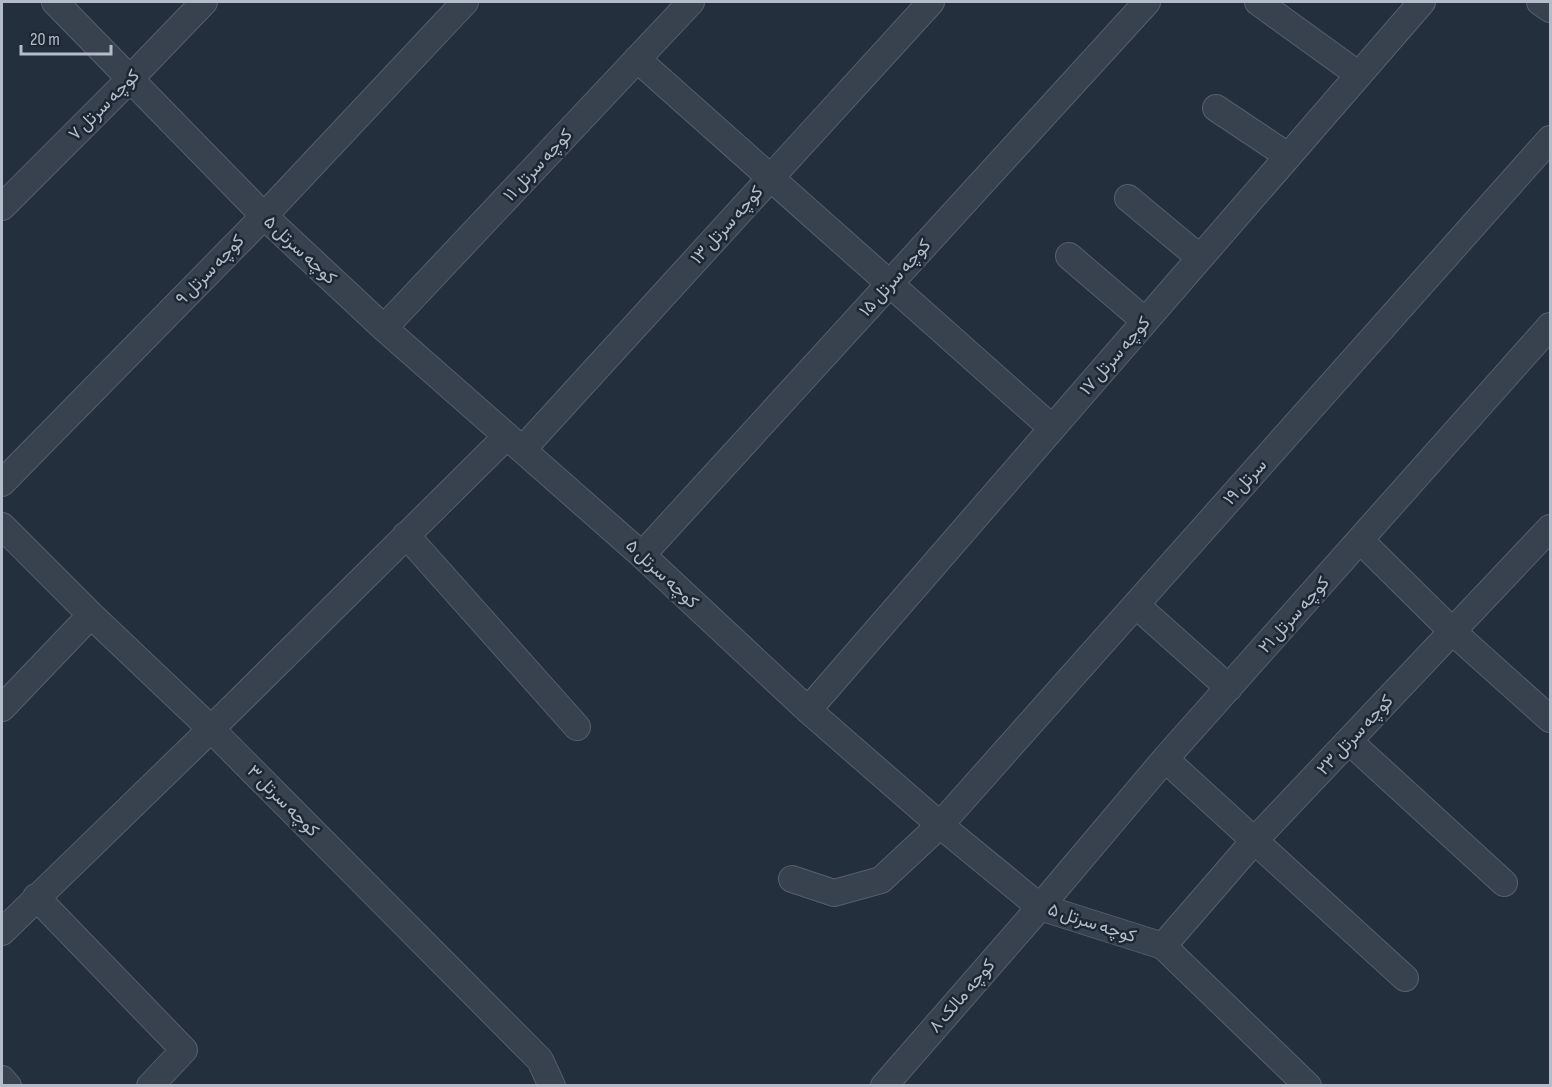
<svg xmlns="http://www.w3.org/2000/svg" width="1552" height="1087" viewBox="0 0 1552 1087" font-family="'Sofia Sans Condensed',Vazirmatn,sans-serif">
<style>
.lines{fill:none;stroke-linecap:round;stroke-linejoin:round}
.street-casing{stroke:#565f6c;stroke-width:28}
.street{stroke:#38414e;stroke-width:26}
.labels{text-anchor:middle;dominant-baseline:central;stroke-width:5;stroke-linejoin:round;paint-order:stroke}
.street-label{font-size:18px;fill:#b4bcc9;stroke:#1d2633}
</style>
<rect width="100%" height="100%" fill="#242f3e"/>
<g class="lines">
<defs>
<path id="street" d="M 55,2 L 264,216 L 384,328 L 642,555 L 808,710 L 940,825 L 1040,907 L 1163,946 L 1308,1086
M 1258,2 L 1359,75
M 1540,2 L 1550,9
M 637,59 L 1052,428
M 1216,108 L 1288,156
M 1128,198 L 1200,258
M 2,207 L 129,80 L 204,2
M 1069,256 L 1145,321
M 384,328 L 691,2
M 523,449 L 931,2
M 2,483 L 264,216 L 465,2
M 2,526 L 91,615 L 211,729 L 540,1060 L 552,1086
M 406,535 L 577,727
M 1361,541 L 1453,632 L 1550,719
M 642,555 L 1147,2
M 1136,605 L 1229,688
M 2,708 L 91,615
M 808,710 L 1422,2
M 1350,742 L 1504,883
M 1165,759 L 1405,978
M 792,879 L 834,893 L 881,880 L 940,825 L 1550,139
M 36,897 L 184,1050 L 150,1086
M 2,932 L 211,729 L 507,436
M 1163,946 L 1254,841 L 1550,528
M 2,1079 L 8,1086
M 884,1086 L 1040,907 L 1165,759 L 1550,326"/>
</defs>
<use href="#street" class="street-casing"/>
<use href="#street" class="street"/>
</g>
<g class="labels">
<g class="street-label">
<text transform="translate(104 105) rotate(-45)">کوچه سرتل ۷</text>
<text transform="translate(538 165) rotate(-47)">کوچه سرتل ۱۱</text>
<text transform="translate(727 225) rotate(-48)">کوچه سرتل ۱۳</text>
<text transform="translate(300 250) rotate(43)">کوچه سرتل ۵</text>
<text transform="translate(210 270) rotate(-46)">کوچه سرتل ۹</text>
<text transform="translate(895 278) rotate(-48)">کوچه سرتل ۱۵</text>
<text transform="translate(1115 356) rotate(-49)">کوچه سرتل ۱۷</text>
<text transform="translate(1245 482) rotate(-48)">سرتل ۱۹</text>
<text transform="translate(662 574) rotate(43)">کوچه سرتل ۵</text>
<text transform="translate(1294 615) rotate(-48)">کوچه سرتل ۲۱</text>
<text transform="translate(1355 735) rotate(-47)">کوچه سرتل ۲۳</text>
<text transform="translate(283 801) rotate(45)">کوچه سرتل ۳</text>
<text transform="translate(1092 923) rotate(18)">کوچه سرتل ۵</text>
<text transform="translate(962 996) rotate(-49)">کوچه مالک ۸</text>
</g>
</g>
<rect width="1552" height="1087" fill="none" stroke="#b4bcc9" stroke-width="6"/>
<path d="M21 45v9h90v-9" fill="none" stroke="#b4bcc9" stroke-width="3"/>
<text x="30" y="45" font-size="18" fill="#b4bcc9" stroke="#1d2633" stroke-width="4.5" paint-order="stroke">20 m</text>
</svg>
